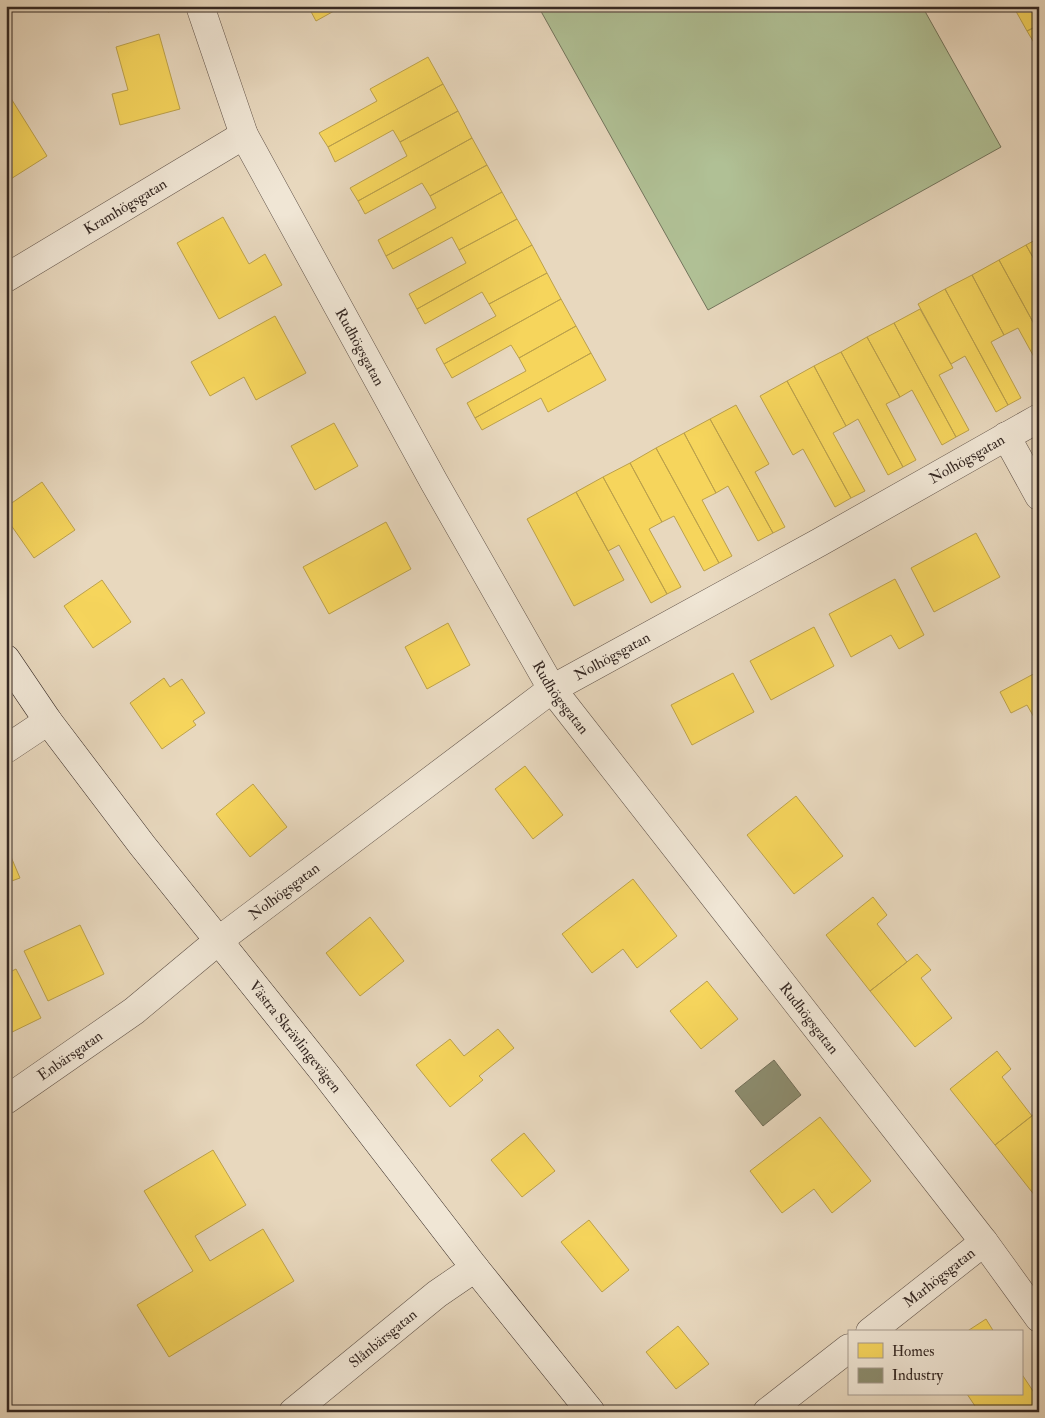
<svg xmlns="http://www.w3.org/2000/svg" width="1045" height="1418" viewBox="0 0 1045 1418" font-family="'IM FELL Double Pica',serif">
<style>
.green{fill:#b0c095;stroke:#72745c}
.homes{fill:#f6d55c;stroke:#bca14b}
.industry{fill:#8c8c6e;stroke:#726e58}
.lines{fill:none;stroke-linecap:round;stroke-linejoin:round}
.street-casing{stroke:#62544a;stroke-width:29}
.secondary-casing{stroke:#352823;stroke-width:29}
.street{stroke:#f0e6d5;stroke-width:28}
.secondary{stroke:#f0e6d5;stroke-width:28}
.labels{text-anchor:middle;dominant-baseline:central;stroke-width:5;stroke-linejoin:round;paint-order:stroke}
.street-label{font-size:15px;fill:#352823;stroke:#f0e6d5}
</style>
<rect width="100%" height="100%" fill="#e8d8be"/>
<filter id="stains"><feTurbulence type="fractalNoise" baseFrequency=".004" numOctaves="4"/><feColorMatrix values="0 0 0 0 .2 0 0 0 0 .09 0 0 0 0 .02 0 0 0 .5 -.17"/></filter>
<radialGradient id="worn" r=".72"><stop offset=".6" stop-color="#630" stop-opacity="0"/><stop offset="1" stop-color="#630" stop-opacity=".3"/></radialGradient>
<path class="green" d="M 538,6 L 922,6 L 1001,147 L 708,310 Z"/>
<path class="homes" d="M 106,6 L 126,6 L 108,12 Z
M 308,6 L 343,6 L 316,21 Z
M 1013,6 L 1039,6 L 1039,25 L 1027,31 Z
M 1039,25 L 1039,51 L 1027,31 Z
M 159,34 L 180,109 L 120,125 L 112,94 L 128,90 L 116,47 Z
M 428,57 L 443,84 L 328,147 L 319,133 L 377,101 L 370,89 Z
M 443,84 L 458,111 L 400,142 L 393,130 L 335,162 L 328,147 Z
M 7,92 L 47,156 L 6,182 L 6,93 Z
M 458,111 L 472,138 L 358,201 L 350,188 L 407,156 L 400,142 Z
M 472,138 L 487,165 L 430,196 L 422,183 L 365,214 L 358,201 Z
M 487,165 L 502,192 L 386,256 L 378,240 L 436,208 L 430,196 Z
M 502,192 L 517,219 L 459,250 L 452,237 L 393,269 L 386,256 Z
M 223,217 L 249,264 L 265,254 L 282,285 L 219,319 L 177,243 Z
M 517,219 L 532,245 L 417,309 L 409,294 L 466,263 L 459,250 Z
M 1039,238 L 1039,268 L 1026,245 Z
M 532,245 L 547,273 L 489,304 L 482,292 L 425,324 L 417,309 Z
M 1026,245 L 1039,268 L 1039,333 L 999,260 Z
M 999,260 L 1039,333 L 1039,366 L 1018,328 L 1004,335 L 972,275 Z
M 547,273 L 561,299 L 444,364 L 436,349 L 496,316 L 489,304 Z
M 972,275 L 1004,335 L 991,342 L 1021,398 L 1008,405 L 945,289 Z
M 945,289 L 1008,405 L 996,412 L 965,356 L 951,364 L 918,304 Z
M 561,299 L 576,326 L 519,358 L 511,345 L 452,378 L 444,364 Z
M 920,309 L 953,368 L 939,375 L 969,430 L 956,437 L 894,323 Z
M 275,316 L 306,373 L 256,400 L 244,377 L 210,396 L 191,362 Z
M 894,323 L 956,437 L 942,445 L 912,390 L 900,397 L 867,337 Z
M 576,326 L 591,353 L 475,418 L 467,403 L 526,371 L 519,358 Z
M 867,337 L 900,397 L 886,404 L 916,460 L 903,467 L 841,352 Z
M 841,352 L 903,467 L 888,475 L 858,419 L 846,426 L 814,366 Z
M 591,353 L 606,380 L 548,412 L 541,398 L 482,430 L 475,418 Z
M 814,366 L 846,426 L 833,433 L 865,491 L 851,498 L 787,381 Z
M 787,381 L 851,498 L 835,507 L 803,449 L 793,455 L 760,396 Z
M 736,405 L 769,464 L 755,472 L 785,527 L 773,533 L 710,419 Z
M 710,419 L 773,533 L 758,541 L 728,486 L 716,493 L 684,433 Z
M 334,423 L 358,466 L 315,490 L 291,446 Z
M 684,433 L 716,493 L 702,500 L 732,556 L 719,563 L 656,448 Z
M 656,448 L 719,563 L 704,571 L 674,516 L 662,522 L 630,463 Z
M 630,463 L 662,522 L 649,529 L 681,587 L 667,594 L 603,477 Z
M 603,477 L 667,594 L 651,603 L 619,545 L 608,551 L 576,492 Z
M 42,482 L 75,530 L 34,558 L 6,518 L 6,507 Z
M 576,492 L 624,580 L 574,606 L 527,519 Z
M 386,522 L 411,569 L 329,614 L 303,567 Z
M 976,533 L 1000,577 L 934,612 L 911,568 Z
M 895,579 L 924,635 L 899,649 L 891,635 L 851,657 L 829,614 Z
M 102,580 L 131,622 L 93,648 L 64,606 Z
M 448,623 L 470,665 L 427,689 L 405,647 Z
M 814,627 L 834,666 L 771,700 L 750,661 Z
M 1039,671 L 1039,726 L 1027,705 L 1011,713 L 1000,692 Z
M 733,673 L 754,712 L 692,745 L 671,705 Z
M 164,678 L 170,687 L 182,679 L 205,713 L 193,721 L 196,725 L 162,749 L 130,703 Z
M 525,766 L 563,815 L 533,839 L 495,789 Z
M 253,784 L 287,827 L 250,857 L 216,814 Z
M 796,796 L 843,856 L 794,894 L 747,835 Z
M 6,845 L 20,878 L 6,883 Z
M 633,879 L 677,936 L 637,968 L 623,949 L 592,973 L 562,934 Z
M 873,897 L 887,915 L 877,924 L 907,962 L 870,991 L 826,935 Z
M 370,917 L 404,961 L 360,996 L 326,953 Z
M 80,925 L 104,974 L 48,1001 L 24,951 Z
M 917,954 L 931,970 L 921,978 L 952,1018 L 915,1047 L 870,991 Z
M 16,969 L 41,1018 L 6,1035 L 6,974 Z
M 707,981 L 738,1019 L 701,1049 L 670,1011 Z
M 498,1029 L 514,1048 L 479,1076 L 483,1080 L 450,1107 L 416,1065 L 450,1039 L 464,1056 Z
M 997,1051 L 1011,1069 L 1002,1077 L 1032,1116 L 995,1145 L 950,1089 Z
M 1039,1110 L 1039,1201 L 995,1145 Z
M 820,1117 L 871,1181 L 832,1213 L 814,1189 L 782,1213 L 750,1171 Z
M 524,1133 L 555,1171 L 522,1197 L 491,1160 Z
M 213,1150 L 246,1205 L 195,1236 L 210,1261 L 263,1229 L 294,1281 L 169,1357 L 137,1305 L 193,1271 L 144,1191 Z
M 589,1220 L 629,1270 L 602,1292 L 561,1242 Z
M 986,1319 L 994,1332 L 966,1332 Z
M 678,1326 L 709,1364 L 676,1389 L 646,1352 Z
M 1021,1373 L 1039,1400 L 1039,1410 L 1037,1412 L 979,1412 L 967,1394 L 1021,1394 Z"/>
<path class="industry" d="M 774,1060 L 801,1095 L 763,1126 L 735,1091 Z"/>
<g class="lines">
<defs>
<g id="street">
<path id="s1" d="M 200,6 L 244,135 L 434,482 L 552,689 L 984,1242 L 1039,1318"/>
<path id="s2" d="M 6,278 L 244,135"/>
<path d="M 1006,436 L 1039,496"/>
<path d="M 6,749 L 48,721"/>
<path id="s3" d="M 6,1100 L 134,1011 L 218,941 L 552,689 L 820,542 L 1039,418"/>
<path id="s4" d="M 870,1332 L 984,1242"/>
<path id="s5" d="M 293,1412 L 437,1294 L 475,1268"/>
<path d="M 767,1412 L 849,1348"/>
</g>
<g id="secondary">
<path id="s6" d="M 6,659 L 48,721 L 142,845 L 327,1076 L 475,1268 L 591,1412"/>
</g>
</defs>
<use href="#street" class="street-casing"/>
<use href="#secondary" class="secondary-casing"/>
<use href="#street" class="street"/>
<use href="#secondary" class="secondary"/>
</g>
<g class="labels">
<g class="street-label">
<text stroke="none"><textPath href="#s2" startOffset="139">Kramhögsgatan</textPath></text>
<text stroke="none"><textPath href="#s1" startOffset="378">Rudhögsgatan</textPath></text>
<text stroke="none"><textPath href="#s3" startOffset="1158">Nolhögsgatan</textPath></text>
<text stroke="none"><textPath href="#s3" startOffset="752">Nolhögsgatan</textPath></text>
<text stroke="none"><textPath href="#s1" startOffset="782">Rudhögsgatan</textPath></text>
<text stroke="none"><textPath href="#s3" startOffset="348">Nolhögsgatan</textPath></text>
<text stroke="none"><textPath href="#s1" startOffset="1188">Rudhögsgatan</textPath></text>
<text stroke="none"><textPath href="#s6" startOffset="476">Västra Skrävlingevägen</textPath></text>
<text stroke="none"><textPath href="#s3" startOffset="78">Enbärsgatan</textPath></text>
<text stroke="none"><textPath href="#s4" startOffset="88">Marhögsgatan</textPath></text>
<text stroke="none"><textPath href="#s5" startOffset="116">Slånbärsgatan</textPath></text>
</g>
</g>
<rect width="1045" height="1418" fill="none" stroke="#e8d8be" stroke-width="25"/>
<rect x="8" y="8" width="1030" height="1403" fill="none" stroke="#352823" stroke-width="2.5"/>
<rect x="12" y="12" width="1020" height="1393" fill="none" stroke="#352823"/>
<rect x="848" y="1330" width="175" height="65" fill="#f0e6d5" stroke="#a59a8e"/>
<rect x="858" y="1343" width="25" height="15" fill="#f6d55c" stroke="#a59a8e"/>
<text x="892" y="1356" font-size="15" fill="#352823">Homes</text>
<rect x="858" y="1368" width="25" height="15" fill="#8c8c6e" stroke="#a59a8e"/>
<text x="892" y="1380" font-size="15" fill="#352823">Industry</text>
<rect width="100%" height="100%" filter="url(#stains)"/>
<rect width="100%" height="100%" fill="url(#worn)"/>
</svg>
